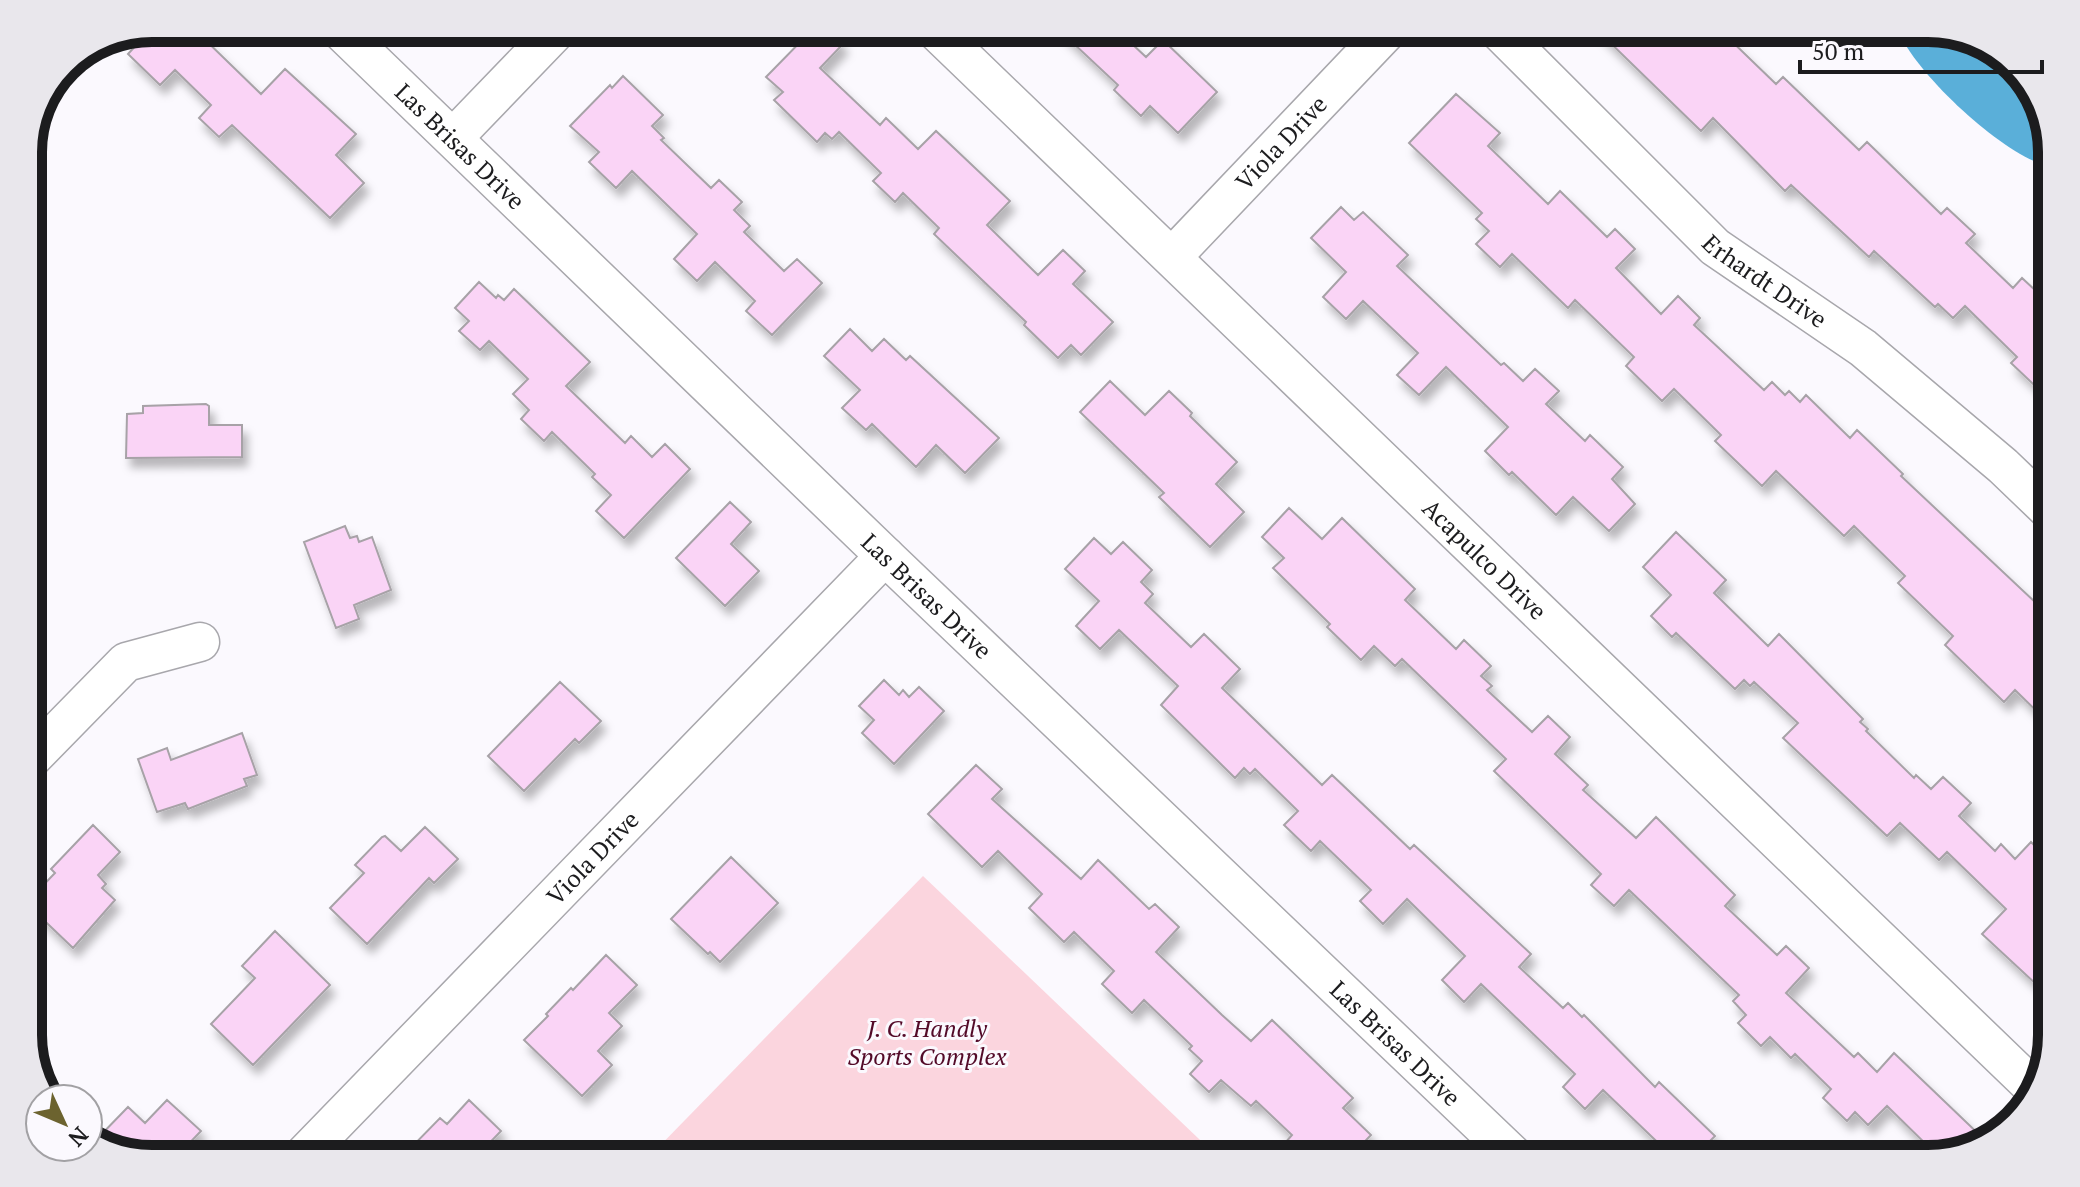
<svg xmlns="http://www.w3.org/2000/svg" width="2080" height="1187" viewBox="0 0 2080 1187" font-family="'PT Serif',serif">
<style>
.green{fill:#fbd5de}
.water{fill:#5aafd9}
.building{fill:#fad4f6;stroke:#a7a2a7;stroke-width:2;filter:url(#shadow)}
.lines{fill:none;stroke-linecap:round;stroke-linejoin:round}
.street-casing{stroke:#a8a7ac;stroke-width:41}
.street{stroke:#fff;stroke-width:38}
.labels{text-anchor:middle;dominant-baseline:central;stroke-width:6;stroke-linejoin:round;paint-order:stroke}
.street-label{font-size:24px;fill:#1c1c1e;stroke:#fbf9fe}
.park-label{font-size:24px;font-style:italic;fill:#530a28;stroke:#fbf9fe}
.rim{fill:none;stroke:#1c1c1e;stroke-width:10}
</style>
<defs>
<filter id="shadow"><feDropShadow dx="5" dy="9" stdDeviation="4" flood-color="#0004"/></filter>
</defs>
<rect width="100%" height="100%" fill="#fbf9fe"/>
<path class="green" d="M 923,876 L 1220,1159 L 647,1159 Z"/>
<path class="water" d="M 1897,28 L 1928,28 L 1989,44 L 2035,90 L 2052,145 L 2052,167 C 2006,159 1913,72 1897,28 Z"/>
<path class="building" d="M 152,28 L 193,28 L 261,94 L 285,69 L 356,134 L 336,155 L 364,183 L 330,218 L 232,125 L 219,137 L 199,118 L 211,105 L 175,70 L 160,85 L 128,54 L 140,41 L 134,35 Z
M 814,28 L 827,28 L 843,44 L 820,68 L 880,125 L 886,118 L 918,149 L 936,131 L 1010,201 L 987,225 L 1038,275 L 1063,250 L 1085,271 L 1073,284 L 1113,322 L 1081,355 L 1071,345 L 1058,358 L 1024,325 L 1026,322 L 934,234 L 939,228 L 903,193 L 895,202 L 873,181 L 881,173 L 839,132 L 832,139 L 825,133 L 817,142 L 774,100 L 783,92 L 766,77 Z
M 1057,28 L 1115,28 L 1146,57 L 1163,40 L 1217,92 L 1178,133 L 1150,106 L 1141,116 L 1114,90 L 1118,85 Z
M 1595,28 L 1718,28 L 1776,84 L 1783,77 L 1859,150 L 1867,142 L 1941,214 L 1947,208 L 1975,234 L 1966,243 L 2013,288 L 2022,278 L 2052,306 L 2052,402 L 2011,363 L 2017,357 L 1965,306 L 1953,318 L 1938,304 L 1935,307 L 1874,251 L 1869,257 L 1791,185 L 1785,191 L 1713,118 L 1701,131 Z
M 623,76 L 663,115 L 652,126 L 664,138 L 661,140 L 711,188 L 719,180 L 742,202 L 734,210 L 750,226 L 744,232 L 784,271 L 797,259 L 822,283 L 772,335 L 746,311 L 755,301 L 715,262 L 697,281 L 674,259 L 697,234 L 632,171 L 616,188 L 589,162 L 599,152 L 570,126 L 610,85 L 612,88 Z
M 1456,94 L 1500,133 L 1488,146 L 1548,204 L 1560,191 L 1607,237 L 1615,229 L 1635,249 L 1616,268 L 1661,314 L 1678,296 L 1700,318 L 1694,325 L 1764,390 L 1772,382 L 1785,395 L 1789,391 L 1800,402 L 1806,395 L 1850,438 L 1857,430 L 1903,474 L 1901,476 L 2052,618 L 2052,726 L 2015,690 L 2004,702 L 1945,645 L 1953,636 L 1898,583 L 1905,576 L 1854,526 L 1844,536 L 1776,471 L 1762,486 L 1715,441 L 1721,435 L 1674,389 L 1662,401 L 1626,366 L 1634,357 L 1575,300 L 1568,308 L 1512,254 L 1500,267 L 1476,244 L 1489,231 L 1476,219 L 1482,213 L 1409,143 Z
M 1341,207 L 1354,220 L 1363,212 L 1408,255 L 1397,266 L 1501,365 L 1504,363 L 1523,381 L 1535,369 L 1559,391 L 1546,404 L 1585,441 L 1590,435 L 1623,467 L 1612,479 L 1635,504 L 1609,531 L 1573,497 L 1556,515 L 1512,472 L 1509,475 L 1485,451 L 1508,427 L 1446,367 L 1419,395 L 1397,375 L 1418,353 L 1363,301 L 1346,319 L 1323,297 L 1346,272 L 1311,238 Z
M 479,282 L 496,298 L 498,295 L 504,300 L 514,289 L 590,362 L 566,386 L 625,443 L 631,436 L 652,457 L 665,444 L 690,469 L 624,538 L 596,511 L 611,495 L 592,477 L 595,474 L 552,432 L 544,441 L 521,419 L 529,410 L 513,394 L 528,379 L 489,341 L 480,350 L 459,331 L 469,321 L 455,308 Z
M 850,329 L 872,351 L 884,339 L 906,360 L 910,356 L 999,438 L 965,473 L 936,445 L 916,467 L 872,424 L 866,430 L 842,408 L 860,390 L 824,356 Z
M 1110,381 L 1145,415 L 1169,391 L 1192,413 L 1190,416 L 1237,462 L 1216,484 L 1244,512 L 1210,547 L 1159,497 L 1164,493 L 1080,412 Z
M 206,404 L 209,406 L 209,425 L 242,425 L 242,457 L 126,458 L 127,414 L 143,413 L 143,406 Z
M 730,502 L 751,522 L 731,544 L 759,571 L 725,606 L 676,558 Z
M 1289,508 L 1322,539 L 1342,518 L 1415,589 L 1405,600 L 1456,649 L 1464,640 L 1491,666 L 1481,676 L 1492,686 L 1487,690 L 1532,732 L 1548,716 L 1570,737 L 1555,754 L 1588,785 L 1583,790 L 1636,838 L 1656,817 L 1735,895 L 1725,906 L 1777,955 L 1786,946 L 1809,968 L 1786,993 L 1854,1057 L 1858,1053 L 1877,1072 L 1894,1053 L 1988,1143 L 1938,1156 L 1887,1106 L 1868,1125 L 1855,1112 L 1847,1121 L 1823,1098 L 1831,1089 L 1795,1054 L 1791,1058 L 1770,1037 L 1761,1046 L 1738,1023 L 1746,1015 L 1733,1001 L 1739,995 L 1629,890 L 1614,906 L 1591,885 L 1601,874 L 1494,771 L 1506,759 L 1402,659 L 1395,666 L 1374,646 L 1361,660 L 1327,627 L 1330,624 L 1273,568 L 1284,558 L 1262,537 Z
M 345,526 L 350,538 L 357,536 L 359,542 L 372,537 L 391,590 L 354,605 L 359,619 L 336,628 L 304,542 Z
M 1676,532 L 1726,580 L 1714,593 L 1768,646 L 1779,634 L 1863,719 L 1860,722 L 1868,729 L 1866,731 L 1914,778 L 1916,775 L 1931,789 L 1943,777 L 1971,803 L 1959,816 L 1995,851 L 2001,844 L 2015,859 L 2031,842 L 2052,863 L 2052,999 L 1982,934 L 2006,909 L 1947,852 L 1939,860 L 1900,823 L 1887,836 L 1783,738 L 1798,723 L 1754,682 L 1750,686 L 1744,680 L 1735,689 L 1676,633 L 1672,637 L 1651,616 L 1671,595 L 1643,567 Z
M 1094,538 L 1111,554 L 1123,542 L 1152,570 L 1141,582 L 1153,594 L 1145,603 L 1191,647 L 1204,634 L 1240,669 L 1222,688 L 1322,785 L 1332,775 L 1410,849 L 1414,845 L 1531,954 L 1519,967 L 1563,1008 L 1568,1003 L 1582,1017 L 1584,1015 L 1655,1087 L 1659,1082 L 1715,1136 L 1692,1159 L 1675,1159 L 1603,1090 L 1585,1109 L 1563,1087 L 1575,1074 L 1481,984 L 1464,1002 L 1442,980 L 1465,956 L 1407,899 L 1383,924 L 1360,901 L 1371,890 L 1320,841 L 1311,851 L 1284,825 L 1298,811 L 1255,769 L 1250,774 L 1244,768 L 1235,778 L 1161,705 L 1178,686 L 1119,630 L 1100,649 L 1076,626 L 1099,601 L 1065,569 Z
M 884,680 L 899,695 L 903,690 L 909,697 L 919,687 L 944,711 L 894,764 L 862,733 L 874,720 L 859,706 Z
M 560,682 L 601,721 L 579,743 L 575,739 L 524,791 L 488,756 Z
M 242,733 L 257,775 L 244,779 L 247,786 L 188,809 L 185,803 L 157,812 L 138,759 L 167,748 L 171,760 Z
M 976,765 L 1002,789 L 992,799 L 1081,879 L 1098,860 L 1149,909 L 1155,904 L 1179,927 L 1156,952 L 1222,1015 L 1251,1041 L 1272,1020 L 1353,1098 L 1343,1108 L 1371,1135 L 1348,1159 L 1271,1159 L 1292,1135 L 1256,1101 L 1251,1106 L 1221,1080 L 1209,1092 L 1190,1074 L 1202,1061 L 1189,1049 L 1192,1046 L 1144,1000 L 1132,1013 L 1102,984 L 1114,971 L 1074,932 L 1064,942 L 1029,908 L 1042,894 L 998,851 L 982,867 L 928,814 Z
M 93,825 L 120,852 L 98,875 L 106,884 L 102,888 L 115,900 L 73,948 L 28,905 L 28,901 L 55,873 L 51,869 Z
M 425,827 L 458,859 L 434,883 L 429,878 L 367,944 L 330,908 L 364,873 L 355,865 L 382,837 L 385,836 L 401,851 Z
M 731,857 L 778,903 L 720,962 L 710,952 L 708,954 L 671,919 Z
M 275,931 L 330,985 L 253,1065 L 211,1024 L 255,978 L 242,966 Z
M 606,955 L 637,985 L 609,1013 L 622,1026 L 598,1051 L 612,1065 L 582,1096 L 524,1040 L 548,1016 L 546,1014 L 571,988 L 573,990 Z
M 167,1100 L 201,1131 L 177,1156 L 165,1145 L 151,1159 L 93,1143 L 128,1107 L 145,1123 Z
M 469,1100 L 501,1131 L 474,1159 L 400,1159 L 440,1118 L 447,1124 Z"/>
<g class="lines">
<defs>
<g id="street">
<path id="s1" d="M 338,28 L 885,556 L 1517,1159"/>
<path id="s2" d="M 933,28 L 2037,1091"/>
<path id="s3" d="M 1496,28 L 1715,247 L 1863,348 L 2003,466 L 2052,513"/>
<path d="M 453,138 L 559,28"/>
<path id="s4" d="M 1172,257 L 1390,28"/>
<path d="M 28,762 L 126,662 L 200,642"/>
<path id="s5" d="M 300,1159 L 885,556"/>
</g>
</defs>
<use href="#street" class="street-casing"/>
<use href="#street" class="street"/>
</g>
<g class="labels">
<g class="street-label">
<text stroke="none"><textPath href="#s4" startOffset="158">Viola Drive</textPath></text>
<text stroke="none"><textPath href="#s1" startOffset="170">Las Brisas Drive</textPath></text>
<text stroke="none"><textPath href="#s3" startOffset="370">Erhardt Drive</textPath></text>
<text stroke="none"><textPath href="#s2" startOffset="766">Acapulco Drive</textPath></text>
<text stroke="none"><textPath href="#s1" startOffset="818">Las Brisas Drive</textPath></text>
<text stroke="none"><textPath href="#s5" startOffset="420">Viola Drive</textPath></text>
<text stroke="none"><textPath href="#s1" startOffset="1466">Las Brisas Drive</textPath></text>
</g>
<g class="park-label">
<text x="927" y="1028">J. C. Handly<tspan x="927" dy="28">Sports Complex</tspan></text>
</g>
</g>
<path d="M0 0H2080V1187H0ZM152 42H1928A110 110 0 0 1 2038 152V1035A110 110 0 0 1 1928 1145H152A110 110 0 0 1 42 1035V152A110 110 0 0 1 152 42Z" fill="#e9e7ec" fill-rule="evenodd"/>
<path class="rim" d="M152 42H1928A110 110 0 0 1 2038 152V1035A110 110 0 0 1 1928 1145H152A110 110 0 0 1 42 1035V152A110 110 0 0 1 152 42Z"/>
<g transform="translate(64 1123) rotate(134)"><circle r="38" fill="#fbf9fe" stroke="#a2a1a4" stroke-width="2"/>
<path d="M0-6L14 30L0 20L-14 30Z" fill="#6c632f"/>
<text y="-12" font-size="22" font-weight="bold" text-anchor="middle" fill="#1c1c1e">N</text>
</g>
<path d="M1800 60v12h242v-12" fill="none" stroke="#1c1c1e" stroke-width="4"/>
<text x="1812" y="60" font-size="24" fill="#1c1c1e" stroke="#fbf9fe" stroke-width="6" paint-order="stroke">50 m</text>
</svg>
